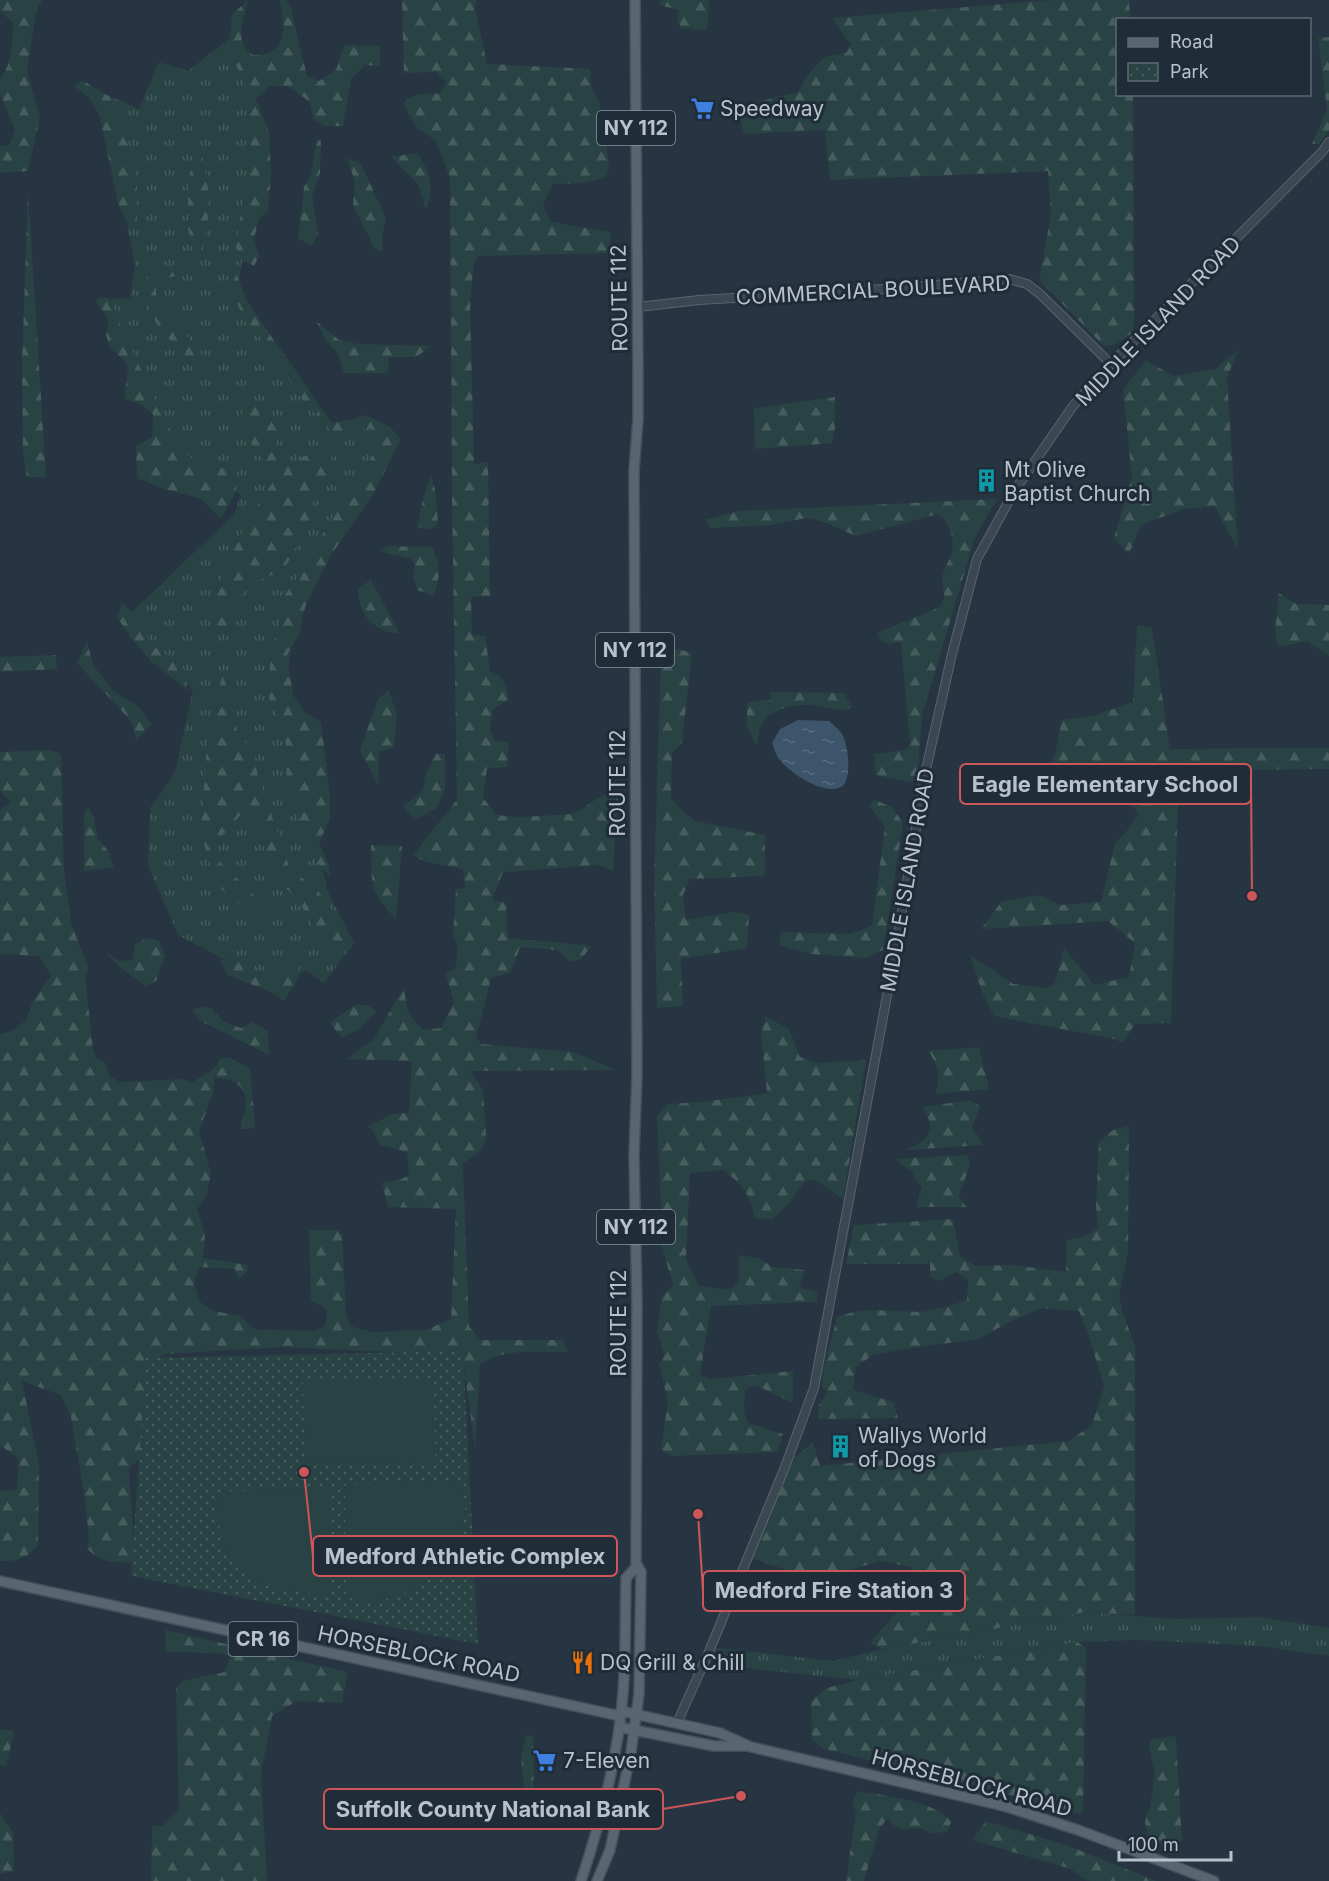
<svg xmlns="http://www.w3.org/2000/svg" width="1329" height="1881" viewBox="0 0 1329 1881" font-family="Inter,sans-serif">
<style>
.grass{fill:url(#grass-tufts)}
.forest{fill:url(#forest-firs)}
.park{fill:url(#park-dots)}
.pitch{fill:#294243}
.water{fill:url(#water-ripples)}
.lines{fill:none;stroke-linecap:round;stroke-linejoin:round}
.tertiary-casing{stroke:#59656f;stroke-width:10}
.primary-casing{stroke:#45505b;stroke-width:12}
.tertiary{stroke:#3b4751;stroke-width:8}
.primary{stroke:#596671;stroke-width:9}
.labels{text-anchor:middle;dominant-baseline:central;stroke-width:6;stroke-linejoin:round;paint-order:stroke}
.shield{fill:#202c37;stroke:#8a959f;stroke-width:1.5}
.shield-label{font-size:20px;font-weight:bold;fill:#b8c2cb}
.poi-label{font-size:21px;fill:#b8c2cb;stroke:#202c37;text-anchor:start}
.street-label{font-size:21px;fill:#b8c2cb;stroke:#202c37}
.leader{fill:none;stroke:#cd5659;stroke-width:2}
.callout-dot{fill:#cd5659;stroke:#202c37;stroke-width:2}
.callout{fill:#202c37;stroke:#cd5659;stroke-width:2}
.callout-label{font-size:22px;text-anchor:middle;font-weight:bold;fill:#b8c2cb}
</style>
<defs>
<pattern id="grass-tufts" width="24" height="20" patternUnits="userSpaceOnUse" patternTransform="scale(1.5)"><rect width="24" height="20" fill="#294243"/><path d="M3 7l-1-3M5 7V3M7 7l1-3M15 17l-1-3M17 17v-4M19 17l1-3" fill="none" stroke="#465c5d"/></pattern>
<pattern id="forest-firs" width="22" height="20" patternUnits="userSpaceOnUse" patternTransform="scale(1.5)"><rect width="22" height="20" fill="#294243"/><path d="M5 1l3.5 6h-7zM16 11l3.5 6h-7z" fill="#465c5d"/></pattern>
<pattern id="park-dots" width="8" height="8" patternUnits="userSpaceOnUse" patternTransform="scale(1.5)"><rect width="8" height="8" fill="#294243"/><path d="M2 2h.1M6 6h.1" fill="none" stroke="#465c5d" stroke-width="1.8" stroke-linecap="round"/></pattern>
<pattern id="water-ripples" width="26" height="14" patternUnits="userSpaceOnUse" patternTransform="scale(1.5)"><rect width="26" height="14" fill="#3d556a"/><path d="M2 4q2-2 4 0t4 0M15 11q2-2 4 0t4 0" fill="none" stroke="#576c7e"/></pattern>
</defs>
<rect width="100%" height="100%" fill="#273542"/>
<path class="grass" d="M 234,35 L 261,139 L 238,288 L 335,428 L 370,422 L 389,440 L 297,608 L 284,698 L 328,892 L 354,943 L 324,983 L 306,971 L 275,986 L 178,935 L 148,866 L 150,808 L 175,772 L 193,690 L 125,619 L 235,513 L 240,494 L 175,463 L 102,300 L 130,298 L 135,265 L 102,98 L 117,99 L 139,109 L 159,62 L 188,71 Z
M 1086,1612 L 1175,1619 L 1259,1617 L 1329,1628 L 1329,1656 L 1259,1646 L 1138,1640 L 1078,1642 L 858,1680 L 709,1664 L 716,1648 L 833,1661 L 883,1649 Z"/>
<path class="forest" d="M 0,0 L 42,0 L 37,7 L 27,70 L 40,118 L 28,171 L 0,173 L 0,146 L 9,146 L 15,130 L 0,94 L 0,78 C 13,65 12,41 13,23 L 0,11 Z
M 248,0 C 244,20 233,42 253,55 C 258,55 264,55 268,53 C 289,45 284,16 279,0 L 286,0 L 290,5 L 307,76 L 319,81 L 336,70 L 344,45 L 380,46 L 380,66 L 365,65 L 351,79 L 343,126 L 325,126 L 314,120 L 309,101 L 287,86 L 270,86 L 256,99 L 269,132 L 271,174 L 268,211 L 260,217 L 254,238 L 259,256 L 254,266 L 242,260 L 236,248 L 252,135 L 244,83 L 233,58 L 230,40 L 232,15 Z
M 402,0 L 476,0 L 475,8 L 487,64 L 590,69 L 591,85 L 603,113 L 609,169 L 606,177 L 583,183 L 553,184 L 543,205 L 550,221 L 572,226 L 611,232 L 609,253 L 478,256 L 474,263 L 470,301 L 474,464 L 488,462 L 490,596 L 471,597 L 472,635 L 485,636 L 490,671 C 506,679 507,683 508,700 L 493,709 L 490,728 L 494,740 L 509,742 L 507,767 L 487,768 L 483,798 L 497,815 L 520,817 L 574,814 L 598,798 L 618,790 L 613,871 L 599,865 L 503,872 L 492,900 L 506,903 L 508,938 L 592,946 L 580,960 L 569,961 L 557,950 L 520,947 L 511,972 L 491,978 L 476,1038 L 482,1044 L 574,1052 L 616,1070 L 470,1071 L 483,1090 L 486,1137 L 482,1149 L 463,1164 L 469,1327 L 481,1340 L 563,1340 L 567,1352 C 540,1353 502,1347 480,1365 L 475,1448 L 464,1368 L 450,1355 L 283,1347 L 166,1354 L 149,1362 L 143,1457 L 129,1467 L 135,1563 C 114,1562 104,1564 87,1549 L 89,1538 L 85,1499 L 71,1417 L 61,1395 L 22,1381 L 39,1465 L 38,1545 C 28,1558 16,1562 0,1561 L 0,1491 L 17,1490 L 19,1459 L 0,1445 L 0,1034 L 14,1030 L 27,1019 L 32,1003 L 51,976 L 39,956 L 0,954 L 0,810 L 11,802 L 0,791 L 0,752 L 51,750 L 61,754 L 64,870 L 71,923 L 89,969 L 85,976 L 93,1049 L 96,1059 L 105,1062 L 109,1076 L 120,1082 L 184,1079 L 191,1083 L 214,1069 L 219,1060 L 228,1057 L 250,1068 L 255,1127 L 249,1129 L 240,1129 C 242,1120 247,1109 246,1100 C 245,1083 228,1077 214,1078 L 213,1093 L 199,1131 L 211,1174 L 206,1196 L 197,1209 L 205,1235 L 203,1258 L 248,1265 L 247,1272 L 238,1279 L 235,1269 L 199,1267 L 194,1283 L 200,1302 L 214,1311 L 240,1316 L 256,1330 L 312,1331 L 323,1328 L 326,1321 L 327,1309 L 311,1301 L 309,1230 L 338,1230 L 342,1235 L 346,1315 L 350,1326 L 372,1332 L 426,1330 L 451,1319 L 456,1209 L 388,1207 L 382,1183 L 399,1180 L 409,1175 L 407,1152 L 380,1145 L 373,1131 L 368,1126 L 393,1114 L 409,1113 L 412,1061 L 346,1059 L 374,1039 L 404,987 C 407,1008 406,1016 424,1030 L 441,1028 L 454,1002 L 446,974 L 455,969 L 458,949 L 453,934 L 456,889 L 465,888 L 463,869 L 426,862 L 413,855 L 457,800 L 452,500 L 450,178 L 436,141 L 416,127 L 403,104 C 413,93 424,93 439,94 L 447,82 L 436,72 L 404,73 Z
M 659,0 L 709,0 L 707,30 L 681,28 L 677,19 L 678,10 L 660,5 Z
M 1051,0 L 1129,0 L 1130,19 L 1118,20 L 1118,94 L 1133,95 L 1134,320 L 1133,332 L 1115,345 L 1104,346 L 1039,280 L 1051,215 L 1048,171 L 830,180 L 825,130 L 744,134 L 739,117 L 752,103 L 799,92 L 806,77 L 824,57 L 846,53 L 851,45 L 832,18 Z
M 1329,37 L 1329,131 L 1319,144 L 1312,144 L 1327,110 L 1318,38 Z
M 82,80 L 112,98 L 122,129 L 133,154 L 137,179 L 137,226 L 128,225 L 118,203 L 100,117 L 90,98 L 74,86 Z
M 317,139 L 321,141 L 320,173 L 312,196 L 318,233 L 312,245 L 298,239 L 304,187 L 311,175 Z
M 199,146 C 212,189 211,214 201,257 L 196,258 L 188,229 L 188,179 Z
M 417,153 C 430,171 435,189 426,210 L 418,184 L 391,157 Z
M 347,158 L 361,164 L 386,218 L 382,237 L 383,252 L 375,249 L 353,205 L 355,182 Z
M 28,191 L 46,477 L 27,477 L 23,454 L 22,364 Z
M 164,267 L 181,274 L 156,282 L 156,303 L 171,319 L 177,319 L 185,334 L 208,362 L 196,367 C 168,336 141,321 148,275 L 157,268 Z
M 235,270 L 248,304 L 301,378 L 321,416 L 333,423 L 355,419 L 365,415 L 389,426 L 401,439 L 373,495 L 331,555 L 306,605 L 302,618 L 300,633 L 287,655 L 293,695 L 305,712 L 321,722 L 330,794 L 330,819 L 319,843 L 328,863 L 330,877 L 313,858 L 287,786 L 285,726 L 272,707 L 269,698 L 270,659 L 285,595 L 302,571 L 343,498 L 370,461 L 382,437 L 371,428 L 335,435 L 302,399 L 265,343 L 245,320 L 227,282 Z
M 99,297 L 108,298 L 163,417 L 183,453 L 199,462 L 237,471 L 236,491 L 221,519 L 201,499 L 158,487 L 137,478 L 136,446 L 152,437 L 153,414 L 141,405 L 124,398 L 128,369 L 125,361 L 109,347 L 106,334 L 108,326 L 107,316 L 96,302 Z
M 316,321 L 339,340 L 358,344 L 432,346 L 416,357 L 389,357 L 388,373 L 344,373 L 338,354 L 325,339 Z
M 1238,350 L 1227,378 L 1238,549 L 1214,506 L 1184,509 L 1141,525 L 1129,554 L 1114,538 L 1132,477 L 1123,390 L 1146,360 L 1173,376 L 1215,369 Z
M 835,397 L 835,428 L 832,443 L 755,449 L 754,408 Z
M 251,403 L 269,411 L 277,428 L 276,453 L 289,466 L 304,456 L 332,451 L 330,473 L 313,502 L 309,523 L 287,564 L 277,573 L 246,585 L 226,627 L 210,634 L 211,602 L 247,521 L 273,482 L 272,473 L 245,435 L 240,415 Z
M 431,476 L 435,489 L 438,523 L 432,529 L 417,528 L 424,495 Z
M 997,499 L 975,537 L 922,716 L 917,779 L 910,782 L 876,775 L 874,754 L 905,750 L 910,744 L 901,643 L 886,643 L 879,639 L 877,633 L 940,607 C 948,591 942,594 942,579 C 942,570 950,561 952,552 C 955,537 949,522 938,514 L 856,536 L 821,521 L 806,518 L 772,525 L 710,528 L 705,520 L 739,511 Z
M 389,546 L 431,547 C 442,566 440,575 434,596 L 417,590 L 413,576 L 415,565 L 411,559 L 378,551 Z
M 371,580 L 400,634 C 372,630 359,616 358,588 Z
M 1279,593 L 1296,604 L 1329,605 L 1329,656 L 1308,641 L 1278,647 L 1275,630 Z
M 122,602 L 140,620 L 151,645 L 169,656 L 184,669 L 188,691 L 152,662 L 133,641 L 117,617 Z
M 1137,625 L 1152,628 L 1170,749 L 1329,748 L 1329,769 L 1179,770 L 1171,1023 L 1135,1024 L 1123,1043 L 1114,1039 L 994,1016 L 982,992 L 970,955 L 1013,984 L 1047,988 L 1055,983 L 1064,948 L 1094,985 L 1129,977 L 1135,943 L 1108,921 L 981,929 L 1002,901 L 1040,895 L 1060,905 L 1101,902 L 1115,843 L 1126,832 L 1139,813 L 1119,794 L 1077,770 L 1048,770 L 1055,754 L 1062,720 L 1093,716 L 1133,702 Z
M 87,641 L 93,665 L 113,691 L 138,706 L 152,725 L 136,740 L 132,722 L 77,663 Z
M 678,649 L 692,653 L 682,742 L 672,753 L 671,798 L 679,808 L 695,821 L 765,835 L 765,873 L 762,876 L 690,879 L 683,895 L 686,920 L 734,912 L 749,915 L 747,948 L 681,959 L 683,1006 L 657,1008 L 654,883 L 661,657 L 667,652 Z
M 56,655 L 57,669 L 0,672 L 0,657 Z
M 223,672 L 237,730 L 255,756 L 257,772 L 290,869 L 316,888 L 351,937 L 334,961 L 330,960 L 299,901 L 276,878 L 259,832 L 247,810 L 243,812 L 216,843 L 219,861 L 262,903 L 273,921 L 245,908 L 217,886 L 201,834 L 207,741 Z
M 389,690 L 397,716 L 394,747 L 379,752 L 378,785 L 360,750 L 378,699 Z
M 771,692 L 844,693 L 852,707 C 842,713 830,707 819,706 C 800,703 769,707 760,727 C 758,733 758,741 757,746 L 747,727 L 747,702 L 771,700 Z
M 436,754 L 445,754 L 445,789 L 437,808 L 415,820 L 403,807 L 423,790 L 425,776 Z
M 875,800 L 892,807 L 903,823 L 883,950 L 866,958 L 811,954 L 779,945 L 781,932 L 849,934 L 872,926 L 885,826 L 869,805 Z
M 88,807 L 94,817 L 98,839 L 108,851 L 114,867 L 84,871 L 84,814 Z
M 371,845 L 402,846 L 396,919 C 368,890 372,885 371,845 Z
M 146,938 L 159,941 L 165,956 L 157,980 L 146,986 L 122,969 L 104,951 L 119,961 L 132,960 L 135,944 Z
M 220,960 L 236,961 L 270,977 L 298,963 L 299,976 L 284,1001 L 273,993 L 228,975 Z
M 355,1005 L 368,1005 L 377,1011 L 359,1029 L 342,1038 L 330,1023 Z
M 201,1007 L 211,1008 L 224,1022 L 241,1028 L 252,1022 L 268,1031 L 269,1055 L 202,1022 L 192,1010 Z
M 766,1017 L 789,1029 L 800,1057 L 817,1063 L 866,1060 L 843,1199 L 816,1180 L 808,1179 C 794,1193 788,1207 772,1220 L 755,1218 C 750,1194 743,1185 723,1170 L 690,1173 L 686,1259 L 698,1285 L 729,1290 L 739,1281 L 739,1255 L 758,1258 L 773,1267 L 805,1270 L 799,1287 L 817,1292 L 817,1302 L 711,1306 L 700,1375 L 711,1379 L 793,1371 L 793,1403 L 755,1385 L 745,1390 L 744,1412 L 748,1423 L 783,1434 L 777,1452 L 672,1456 L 661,1450 L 668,1401 L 659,1365 L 664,1355 L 657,1331 L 662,1296 L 673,1285 L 663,1250 L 657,1116 L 668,1104 L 703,1102 L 767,1093 L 761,1034 Z
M 979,1047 L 989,1089 L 935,1094 C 942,1077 938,1064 928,1051 Z
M 970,1100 L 980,1106 L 972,1128 L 983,1145 L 906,1150 C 930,1139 937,1132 923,1107 Z
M 1129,1126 L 1128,1252 L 1119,1296 L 1123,1313 L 1135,1346 L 1135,1615 L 1086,1612 L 883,1649 L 870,1643 L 893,1616 L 913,1602 L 922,1583 L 911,1567 L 880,1561 L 828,1577 L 808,1577 L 751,1558 L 795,1457 L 813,1442 L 820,1466 L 1069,1441 L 1092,1425 L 1104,1386 L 1087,1330 L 1079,1311 L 1042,1308 L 1011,1321 L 978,1339 L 905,1349 L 873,1355 L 856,1367 L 853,1390 L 893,1402 L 898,1418 L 818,1419 L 819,1405 L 828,1391 L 822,1388 L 823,1371 L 837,1317 L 857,1311 L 876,1310 L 921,1312 L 946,1307 L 967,1300 L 968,1280 L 956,1272 L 939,1281 L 930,1277 L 930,1264 L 846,1264 L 854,1225 L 953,1219 L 960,1256 L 975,1266 L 1013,1265 L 1066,1272 L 1067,1240 L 1082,1237 L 1098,1229 L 1096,1205 L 1099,1142 L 1113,1130 Z
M 968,1155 L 970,1164 L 959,1196 L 966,1207 L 916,1207 L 922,1187 L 914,1178 L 913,1173 L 895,1159 Z
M 166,1630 L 348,1672 L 342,1703 L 297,1701 L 272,1716 L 261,1775 L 267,1881 L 151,1881 L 152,1826 L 163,1826 L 179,1810 L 176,1688 L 182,1681 L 225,1672 L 230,1656 L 220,1653 L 165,1652 Z
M 1078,1642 L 1086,1649 L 1083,1810 L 1080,1814 L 977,1786 L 824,1749 L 812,1740 L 811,1701 L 827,1688 L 858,1680 Z
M 0,1729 L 13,1731 L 13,1738 L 6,1765 L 0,1765 Z
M 526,1735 L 533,1736 L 534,1804 L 549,1809 L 549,1813 L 530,1815 L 527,1809 L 521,1758 Z
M 1172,1736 L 1176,1737 L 1182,1841 L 1171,1847 L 1149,1840 L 1145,1822 L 1150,1806 L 1155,1775 L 1149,1747 L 1151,1740 Z
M 858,1791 C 885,1796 934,1800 951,1822 L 947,1832 L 933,1833 L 920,1828 L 903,1830 L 892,1824 L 888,1818 L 879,1829 L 864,1881 L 846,1881 L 856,1812 L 852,1803 Z
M 0,1813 L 13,1832 L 14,1871 L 0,1874 Z
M 986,1821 L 1069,1846 L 1156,1881 L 1091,1881 L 1086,1880 L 1071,1869 L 972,1840 Z"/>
<path class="park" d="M 463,1351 L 478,1644 L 131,1576 L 146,1358 Z"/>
<path class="pitch" d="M 434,1379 L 435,1462 L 305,1464 L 303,1381 Z
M 461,1481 L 466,1514 L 456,1545 L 436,1573 L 412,1591 L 379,1601 L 346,1598 L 345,1485 Z
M 330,1487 L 329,1597 L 258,1584 L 236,1567 L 221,1542 L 216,1492 Z"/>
<path class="water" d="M 798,720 L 829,721 C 833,725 839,729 842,734 C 848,744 853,780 841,787 C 823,796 786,771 777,756 C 775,752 774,747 772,743 L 780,729 Z"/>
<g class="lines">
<defs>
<path id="tertiary" d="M 638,307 L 699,300 L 885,289 L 1009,279 L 1027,284 L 1040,294 L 1111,364
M 677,1723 L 708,1654 L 785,1467 L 814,1388 L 896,947 L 925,774 L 952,654 L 977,559 L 1015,490 L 1073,406 L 1111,364 L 1322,152 L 1329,142"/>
<path id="primary" d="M 0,1581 L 620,1716
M 621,1711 L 720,1733 L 751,1747 L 1004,1806 L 1078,1830 L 1214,1881
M 619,1727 L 714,1746 L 746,1746
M 581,1881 C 601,1820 618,1758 623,1693 C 626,1655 625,1616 626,1578 L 637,1566
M 597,1881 L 610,1850 L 631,1752 L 639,1694 L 641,1572 L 636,1563 L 637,1305 L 634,1155 L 637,1075 L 634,470 L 638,419 L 638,373 L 635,0"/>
</defs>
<use href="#tertiary" class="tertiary-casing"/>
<use href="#primary" class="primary-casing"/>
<use href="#tertiary" class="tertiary"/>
<use href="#primary" class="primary"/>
</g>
<defs>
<symbol id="supermarket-bare" viewBox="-9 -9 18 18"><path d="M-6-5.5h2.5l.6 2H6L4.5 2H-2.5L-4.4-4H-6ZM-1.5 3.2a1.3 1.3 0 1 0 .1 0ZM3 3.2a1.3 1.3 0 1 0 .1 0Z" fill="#3f7fe0" stroke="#202c37" stroke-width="2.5" paint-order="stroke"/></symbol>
<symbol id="building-bare" viewBox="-9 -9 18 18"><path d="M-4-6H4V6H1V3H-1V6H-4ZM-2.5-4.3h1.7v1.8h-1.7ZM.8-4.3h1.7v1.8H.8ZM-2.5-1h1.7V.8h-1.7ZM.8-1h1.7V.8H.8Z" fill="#0f9aa8" stroke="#202c37" stroke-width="2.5" paint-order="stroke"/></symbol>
<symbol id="restaurant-bare" viewBox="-9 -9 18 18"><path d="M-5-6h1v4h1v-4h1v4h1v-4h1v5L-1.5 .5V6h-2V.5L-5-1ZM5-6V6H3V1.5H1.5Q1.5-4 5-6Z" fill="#e8710a" stroke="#202c37" stroke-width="2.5" paint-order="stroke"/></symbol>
</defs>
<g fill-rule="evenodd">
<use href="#supermarket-bare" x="686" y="92" width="33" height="33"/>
<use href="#building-bare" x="970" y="464" width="33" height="33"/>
<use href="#building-bare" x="824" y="1430" width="33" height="33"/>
<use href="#restaurant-bare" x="566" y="1646" width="33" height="33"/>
<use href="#supermarket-bare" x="528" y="1744" width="33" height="33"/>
</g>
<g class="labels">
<g class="shield">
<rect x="597" y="111" width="78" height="34" rx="4.5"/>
<rect x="596" y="633" width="78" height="34" rx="4.5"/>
<rect x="597" y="1210" width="78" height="34" rx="4.5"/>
<rect x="228.5" y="1622" width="69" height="34" rx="4.5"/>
</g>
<g class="shield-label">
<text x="636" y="128">NY 112</text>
<text x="635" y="650">NY 112</text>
<text x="636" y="1227">NY 112</text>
<text x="263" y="1639">CR 16</text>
</g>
<g class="poi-label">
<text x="720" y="108">Speedway</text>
<text x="1004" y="469">Mt Olive<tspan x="1004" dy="24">Baptist Church</tspan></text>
<text x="858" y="1435">Wallys World<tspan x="858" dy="24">of Dogs</tspan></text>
<text x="600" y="1662">DQ Grill &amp; Chill</text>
<text x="563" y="1760">7-Eleven</text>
</g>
<g class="street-label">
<text transform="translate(873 290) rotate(-3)">COMMERCIAL BOULEVARD</text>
<text transform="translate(619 298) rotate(-91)">ROUTE 112</text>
<text transform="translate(1158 321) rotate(-46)">MIDDLE ISLAND ROAD</text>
<text transform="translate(617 783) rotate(-90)">ROUTE 112</text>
<text transform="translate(907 880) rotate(-80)">MIDDLE ISLAND ROAD</text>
<text transform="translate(618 1323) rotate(-90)">ROUTE 112</text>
<text transform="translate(419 1654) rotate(12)">HORSEBLOCK ROAD</text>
<text transform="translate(972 1783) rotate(15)">HORSEBLOCK ROAD</text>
</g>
</g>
<path class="leader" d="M1252 896L1251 784M304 1472L313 1556M698 1514L703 1591M741 1796L663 1809"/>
<g class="callout-dot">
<circle cx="1252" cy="896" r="6"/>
<circle cx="304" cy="1472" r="6"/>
<circle cx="698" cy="1514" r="6"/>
<circle cx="741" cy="1796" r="6"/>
</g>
<g class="callout">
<rect x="960" y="764" width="291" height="40" rx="6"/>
<rect x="313" y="1536" width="304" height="40" rx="6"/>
<rect x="703" y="1571" width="262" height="40" rx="6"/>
<rect x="324" y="1789" width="339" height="40" rx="6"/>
</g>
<g class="callout-label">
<text x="1105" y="792">Eagle Elementary School</text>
<text x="465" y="1564">Medford Athletic Complex</text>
<text x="834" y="1598">Medford Fire Station 3</text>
<text x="493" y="1817">Suffolk County National Bank</text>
</g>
<rect x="1116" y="18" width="195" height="78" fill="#202c37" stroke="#5d6872" stroke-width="1.5"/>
<rect x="1128" y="38" width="30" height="9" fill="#596671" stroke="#5d6872" stroke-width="1.5"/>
<text x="1170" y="48" font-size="18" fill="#b8c2cb">Road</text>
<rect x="1128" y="63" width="30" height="18" fill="url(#park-dots)" stroke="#5d6872" stroke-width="1.5"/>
<text x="1170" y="78" font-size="18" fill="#b8c2cb">Park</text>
<path d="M1119 1851v9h112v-9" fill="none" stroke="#b8c2cb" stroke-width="3"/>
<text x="1128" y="1851" font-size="18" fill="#b8c2cb" stroke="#202c37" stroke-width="4.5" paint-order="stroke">100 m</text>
</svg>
